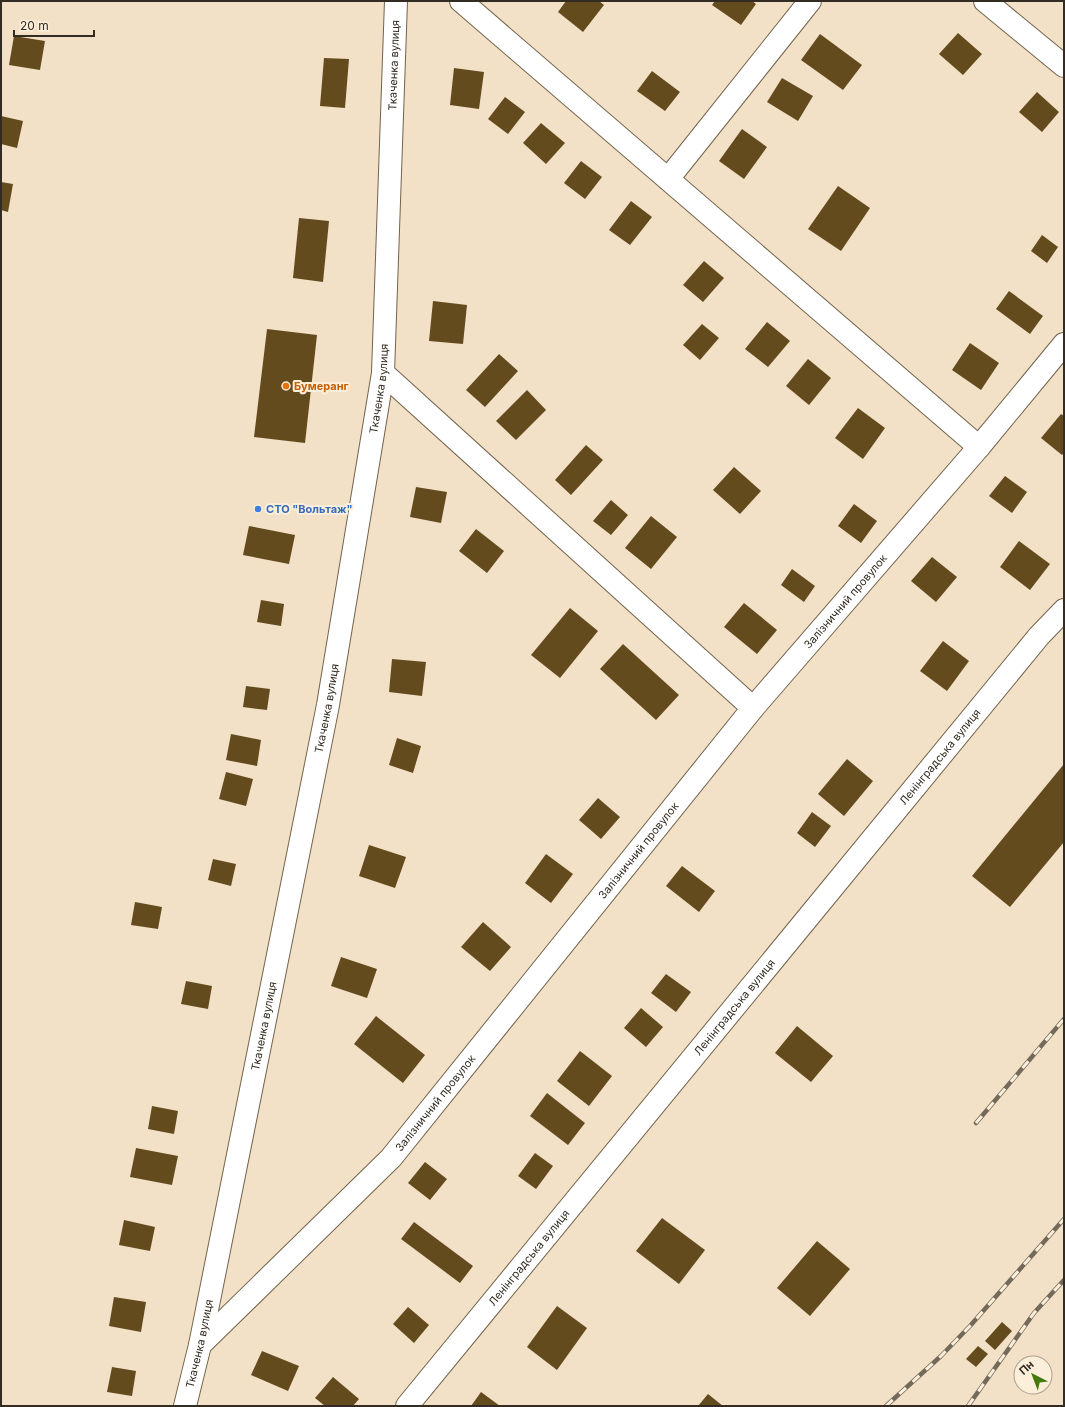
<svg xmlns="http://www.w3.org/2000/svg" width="1065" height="1407" viewBox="0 0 1065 1407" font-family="Inter,sans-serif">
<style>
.building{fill:#644b1e}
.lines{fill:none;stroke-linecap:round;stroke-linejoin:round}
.street-casing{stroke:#72634c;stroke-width:24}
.primary-casing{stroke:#72634c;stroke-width:24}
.street{stroke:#fff;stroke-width:22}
.primary{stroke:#fff;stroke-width:22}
.rail-casing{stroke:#746a5a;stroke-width:4.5}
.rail{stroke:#fcefda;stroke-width:3;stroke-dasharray:9;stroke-linecap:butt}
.food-dot{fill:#e8710a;stroke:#fcefda;stroke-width:1.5}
.shop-dot{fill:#3f7fe0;stroke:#fcefda;stroke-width:1.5}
.labels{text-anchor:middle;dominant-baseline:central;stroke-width:4;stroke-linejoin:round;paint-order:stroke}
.street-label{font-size:11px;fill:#332c22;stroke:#fcefda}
.food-label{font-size:11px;font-weight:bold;fill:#c56008;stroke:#fcefda;text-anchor:start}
.shop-label{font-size:11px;font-weight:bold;fill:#366cbe;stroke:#fcefda;text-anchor:start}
</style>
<rect width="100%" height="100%" fill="#f2e1c7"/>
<path class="building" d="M 566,1 L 599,1 L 604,5 L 583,32 L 558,12 Z
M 715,1 L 752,1 L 756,4 L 741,25 L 712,5 Z
M 958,33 L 982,54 L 963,75 L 939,54 Z
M 820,34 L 862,65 L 843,90 L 801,60 Z
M 14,36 L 45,41 L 40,70 L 9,65 Z
M 324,58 L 349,59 L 345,108 L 320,106 Z
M 454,68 L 484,72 L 479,109 L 450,105 Z
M 652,71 L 680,92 L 665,111 L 637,91 Z
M 782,78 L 813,96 L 798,121 L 767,102 Z
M 1037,92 L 1059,112 L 1042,132 L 1019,112 Z
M 505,97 L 525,112 L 508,134 L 488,119 Z
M 1,116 L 23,121 L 17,148 L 1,144 Z
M 541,123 L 565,143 L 546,164 L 523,143 Z
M 742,129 L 767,147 L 744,179 L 719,161 Z
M 581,161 L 602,177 L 585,199 L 564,183 Z
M 1,182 L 13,184 L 8,212 L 1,210 Z
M 838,186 L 870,208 L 841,251 L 808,229 Z
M 631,201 L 652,217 L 630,245 L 609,230 Z
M 299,218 L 329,221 L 323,282 L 293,278 Z
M 1042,235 L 1058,247 L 1047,263 L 1031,251 Z
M 704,261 L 724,278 L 703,302 L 683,285 Z
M 1009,291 L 1043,316 L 1030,334 L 996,309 Z
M 433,301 L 467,305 L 463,344 L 429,341 Z
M 767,322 L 790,341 L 768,367 L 745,349 Z
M 702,324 L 719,338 L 700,360 L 683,345 Z
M 267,329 L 317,335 L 305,443 L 254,437 Z
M 970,343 L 999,363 L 981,390 L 952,370 Z
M 499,354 L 518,371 L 485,407 L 466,390 Z
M 808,359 L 831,378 L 809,405 L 786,386 Z
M 527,390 L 546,410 L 516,440 L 496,421 Z
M 858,408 L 885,428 L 863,459 L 835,438 Z
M 1061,414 L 1064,416 L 1064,453 L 1062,455 L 1041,438 Z
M 586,445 L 603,460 L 571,495 L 555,480 Z
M 734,467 L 761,491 L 740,514 L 713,490 Z
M 1005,476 L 1027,492 L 1012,513 L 989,496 Z
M 416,487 L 447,492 L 441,523 L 410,517 Z
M 611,500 L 628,515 L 611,535 L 593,521 Z
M 854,504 L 877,521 L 861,543 L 838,526 Z
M 651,516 L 677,537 L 651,569 L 625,548 Z
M 249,526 L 295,535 L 289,564 L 243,555 Z
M 476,529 L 504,551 L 487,573 L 459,551 Z
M 1019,541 L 1050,564 L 1030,590 L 1000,567 Z
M 932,557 L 957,577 L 936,602 L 911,581 Z
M 792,569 L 815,586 L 804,602 L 781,585 Z
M 261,600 L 284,604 L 281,626 L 257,622 Z
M 744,603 L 777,630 L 757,654 L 724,627 Z
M 570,608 L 598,631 L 560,678 L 531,655 Z
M 943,641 L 969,661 L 947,691 L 920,671 Z
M 623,644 L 679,695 L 656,720 L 600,669 Z
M 392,659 L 426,662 L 422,696 L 389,692 Z
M 246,686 L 270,689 L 267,710 L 243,707 Z
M 231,734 L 261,740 L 257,766 L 226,760 Z
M 397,738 L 421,746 L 413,773 L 389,765 Z
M 847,759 L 873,781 L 844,816 L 818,794 Z
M 1064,764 L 1064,842 L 1010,907 L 972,876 Z
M 226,772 L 253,779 L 246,806 L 219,799 Z
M 598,798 L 620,817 L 601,839 L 579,820 Z
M 812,812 L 831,826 L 815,847 L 797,833 Z
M 369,845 L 406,857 L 395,888 L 359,876 Z
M 546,854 L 573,874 L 551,903 L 525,883 Z
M 213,859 L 236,864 L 231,886 L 208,880 Z
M 682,866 L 715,891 L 699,912 L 666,886 Z
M 135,902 L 162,907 L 158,929 L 131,925 Z
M 483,922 L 511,947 L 490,971 L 461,947 Z
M 341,957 L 377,969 L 367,998 L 331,986 Z
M 666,974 L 691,992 L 676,1012 L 651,993 Z
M 186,981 L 212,986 L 208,1009 L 181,1004 Z
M 641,1008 L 663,1027 L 646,1047 L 624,1028 Z
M 376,1016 L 425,1055 L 403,1083 L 354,1044 Z
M 797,1026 L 833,1056 L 811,1082 L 775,1053 Z
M 580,1051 L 612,1076 L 589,1106 L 557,1081 Z
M 547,1093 L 585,1123 L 568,1145 L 530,1116 Z
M 152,1106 L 178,1111 L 174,1134 L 148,1129 Z
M 136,1148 L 178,1156 L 172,1185 L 130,1177 Z
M 535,1153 L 553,1166 L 536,1189 L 518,1176 Z
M 425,1162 L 447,1179 L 430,1200 L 408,1183 Z
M 662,1218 L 705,1250 L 679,1284 L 636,1251 Z
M 124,1220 L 155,1227 L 150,1251 L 119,1245 Z
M 414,1222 L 473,1266 L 460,1283 L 401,1239 Z
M 817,1241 L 850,1269 L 810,1316 L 777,1288 Z
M 114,1297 L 146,1302 L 141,1332 L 109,1326 Z
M 557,1306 L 587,1328 L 557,1370 L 527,1347 Z
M 408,1307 L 429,1325 L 414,1343 L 393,1324 Z
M 1002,1322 L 1012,1331 L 995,1350 L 985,1341 Z
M 978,1346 L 988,1354 L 976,1367 L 966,1359 Z
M 262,1351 L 299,1366 L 288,1391 L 251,1375 Z
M 112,1367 L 136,1371 L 132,1396 L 107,1392 Z
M 333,1377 L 359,1399 L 353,1406 L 325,1406 L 315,1398 Z
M 481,1392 L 500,1406 L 471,1406 Z
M 708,1394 L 723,1406 L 698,1406 Z"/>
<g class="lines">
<defs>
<g id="street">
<path d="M 461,1 L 979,447"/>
<path d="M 985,1 L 1064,66"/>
<path d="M 668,179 L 810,1"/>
<path d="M 383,373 L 753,708"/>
<path id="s1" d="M 200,1345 L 391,1158 L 753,708 L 979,447 L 1064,344"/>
<path id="s2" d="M 407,1406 L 1039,636 L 1064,610"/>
</g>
<g id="primary">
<path id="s3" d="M 185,1406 L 200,1345 L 328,705 L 383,373 L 396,1"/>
</g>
</defs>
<use href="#street" class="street-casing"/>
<use href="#primary" class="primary-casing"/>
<use href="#street" class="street"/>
<use href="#primary" class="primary"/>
<defs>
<path id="rail" d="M 976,1123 L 1064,1019
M 886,1406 L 941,1356 L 970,1326 L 1064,1219
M 968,1406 L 1034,1313 L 1064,1280"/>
</defs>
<use href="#rail" class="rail-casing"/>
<use href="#rail" class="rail"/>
</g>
<circle class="food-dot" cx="286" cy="386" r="4"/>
<circle class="shop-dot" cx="258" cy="509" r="4"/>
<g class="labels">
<g class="street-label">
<text stroke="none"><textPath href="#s3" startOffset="1360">Ткаченка вулиця</textPath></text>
<text stroke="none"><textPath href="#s3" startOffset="1036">Ткаченка вулиця</textPath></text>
<text stroke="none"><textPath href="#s1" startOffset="986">Залізничний провулок</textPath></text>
<text stroke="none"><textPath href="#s3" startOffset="712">Ткаченка вулиця</textPath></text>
<text stroke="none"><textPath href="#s2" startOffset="840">Ленінградська вулиця</textPath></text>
<text stroke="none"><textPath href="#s1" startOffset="662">Залізничний провулок</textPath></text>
<text stroke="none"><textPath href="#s2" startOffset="516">Ленінградська вулиця</textPath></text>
<text stroke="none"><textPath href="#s3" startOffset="388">Ткаченка вулиця</textPath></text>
<text stroke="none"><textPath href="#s1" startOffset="338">Залізничний провулок</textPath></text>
<text stroke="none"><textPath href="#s2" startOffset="192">Ленінградська вулиця</textPath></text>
<text stroke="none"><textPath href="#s3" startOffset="64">Ткаченка вулиця</textPath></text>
</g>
<g class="food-label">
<text x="294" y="386">Бумеранг</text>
</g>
<g class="shop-label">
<text x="266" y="509">СТО "Вольтаж"</text>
</g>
</g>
<rect width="1065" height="1407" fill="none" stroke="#332c22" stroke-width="4"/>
<g transform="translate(1033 1375) rotate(318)"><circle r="19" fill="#fcefda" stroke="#aca190"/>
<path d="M0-3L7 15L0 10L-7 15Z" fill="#447a0c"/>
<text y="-6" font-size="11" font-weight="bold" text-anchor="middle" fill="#332c22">Пн</text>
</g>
<path d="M14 30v6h80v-6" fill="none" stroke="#332c22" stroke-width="2"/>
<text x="20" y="30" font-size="12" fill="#332c22" stroke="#fcefda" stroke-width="3" paint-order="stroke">20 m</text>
</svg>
